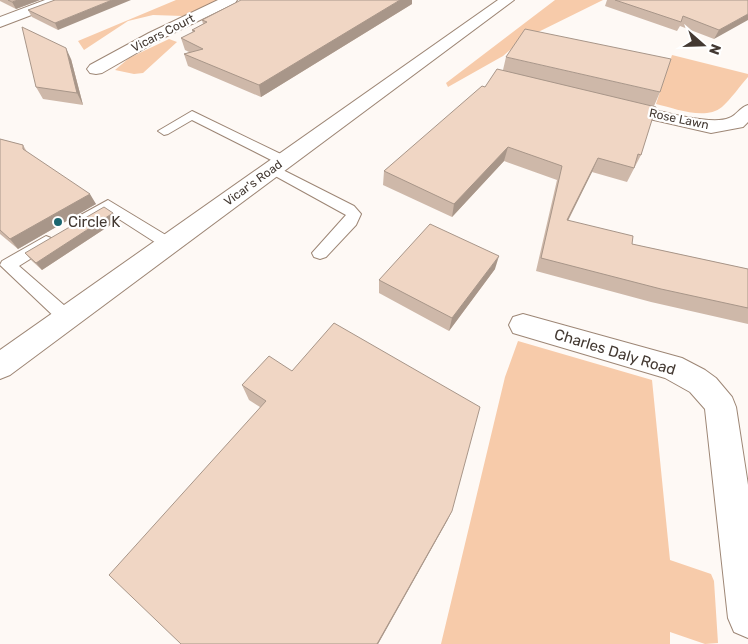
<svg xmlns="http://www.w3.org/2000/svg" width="748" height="644" viewBox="0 0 748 644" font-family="Rubik,sans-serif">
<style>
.green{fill:#f7cbaa}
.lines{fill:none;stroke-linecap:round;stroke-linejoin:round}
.service-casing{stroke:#9d8675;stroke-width:2}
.minor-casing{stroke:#9d8675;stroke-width:2}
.tertiary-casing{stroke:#9d8675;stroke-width:2}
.service{fill:#fff;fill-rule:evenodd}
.minor{fill:#fff;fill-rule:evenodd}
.tertiary{fill:#fff;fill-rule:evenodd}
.wall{fill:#ceb8a9}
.shaded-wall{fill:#a89689}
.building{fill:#f0d6c4;stroke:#a89689}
.poi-dot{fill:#1a6670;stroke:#fff;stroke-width:2}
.labels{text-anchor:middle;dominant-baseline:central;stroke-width:4.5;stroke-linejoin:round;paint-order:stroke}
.far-street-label{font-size:12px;fill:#433932;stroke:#fff}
.poi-label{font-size:15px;fill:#433932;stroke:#fff;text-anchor:start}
.street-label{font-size:15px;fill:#433932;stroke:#fff}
</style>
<rect width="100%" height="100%" fill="#fef9f5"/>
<path class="green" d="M 176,0 L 219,0 L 183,16 L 153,15 L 128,21 L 84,50 L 78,41 Z
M 555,0 L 603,0 L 522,40 L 503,56 L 448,87 L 446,83 Z
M 169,39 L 177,42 L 143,73 L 134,74 L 115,70 L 129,58 Z
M 672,55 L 748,74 L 748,77 C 740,86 731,99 722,107 C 705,121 674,108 656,104 Z
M 518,341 L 652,380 L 670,560 L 711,574 L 714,581 L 718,643 L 705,644 L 670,632 L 670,644 L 441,644 L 505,377 Z"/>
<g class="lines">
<defs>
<path id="service" d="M 192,111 L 289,158 L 291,161 L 284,165 L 279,164 L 192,120 L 168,134 L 164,135 L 158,131 Z
M 273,165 L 354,206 L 361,214 L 356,225 L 326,257 L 320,259 L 314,257 L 312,253 L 346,215 L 268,172 L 266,169 Z
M 108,200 L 174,240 L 177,244 L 174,248 L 169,250 L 164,248 L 108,212 L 89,224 L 79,224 L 77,220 L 79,216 Z
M 46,236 L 51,238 L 54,242 L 51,246 L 19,266 L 73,313 L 76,318 L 73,323 L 67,325 L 61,323 L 0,265 L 2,261 Z"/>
<path id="minor" d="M 45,0 L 65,0 L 63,3 L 0,27 L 0,17 Z
M 218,0 L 237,0 L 235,3 L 161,39 L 102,73 L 96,74 L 90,73 L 87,69 L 90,65 L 149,33 Z
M 617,100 C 641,106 709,127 729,118 C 737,115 739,108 748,105 L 748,122 L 743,127 L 711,133 L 610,110 L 608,106 L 610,102 Z
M 523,314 L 682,358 L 705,370 L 716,378 L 732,397 L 736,407 L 748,485 L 748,638 L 734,632 L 728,618 L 705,409 L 690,392 L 665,378 L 513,333 L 509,325 L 513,317 Z"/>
<path id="tertiary" d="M 498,0 L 514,0 L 10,375 L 0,379 L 0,350 Z"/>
</defs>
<use href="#service" class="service-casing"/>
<use href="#minor" class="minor-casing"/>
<use href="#tertiary" class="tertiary-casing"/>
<use href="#service" class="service"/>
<use href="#minor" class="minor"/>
<use href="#tertiary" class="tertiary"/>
</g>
<path class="wall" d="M 0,0 L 40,0 L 16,9 L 0,1 Z
M 55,0 L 58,30 L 32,17 L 28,10 Z
M 607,0 L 748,0 L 714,39 L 680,26 L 677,31 L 605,6 Z
M 412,4 L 261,97 L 188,66 L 184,54 L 189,52 L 185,50 L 181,38 L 193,33 L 192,30 L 203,24 L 202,20 Z
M 506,57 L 660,92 L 654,106 L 641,155 L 627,182 L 592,172 L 568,221 L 632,244 L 748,269 L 748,324 L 651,302 L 536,271 L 557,180 L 504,161 L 452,217 L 383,185 L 384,171 L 485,87 L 503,70 Z
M 71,59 L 83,105 L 43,99 L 36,87 Z
M 0,139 L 23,145 L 27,152 L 96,204 L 18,249 L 0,234 Z
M 118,220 L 42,270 L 32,261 L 25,253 Z
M 495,269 L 449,331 L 379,293 L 379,280 Z
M 242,385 L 452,511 L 447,521 L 378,644 L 181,644 L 260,407 L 249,400 Z"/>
<path class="shaded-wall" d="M 18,0 L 40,0 L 16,9 L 12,2 Z
M 112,0 L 131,0 L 58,30 L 55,23 Z
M 400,0 L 412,0 L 412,4 L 261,97 L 259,85 Z
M 748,14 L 748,20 L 714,39 L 719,30 Z
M 66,48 L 71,59 L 83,105 L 77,93 Z
M 508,147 L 504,161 L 452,217 L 454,204 Z
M 598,158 L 592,172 L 561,234 L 567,220 Z
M 90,194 L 96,204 L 18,249 L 10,239 Z
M 113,213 L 118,220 L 42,270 L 36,263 Z
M 499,256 L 495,269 L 449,331 L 452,318 Z
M 452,511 L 447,521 L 378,644 L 377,644 Z"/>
<path class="building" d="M 8,0 L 18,0 L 12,2 Z
M 55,0 L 112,0 L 55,23 L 28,10 Z
M 241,0 L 400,0 L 259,85 L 184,54 L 203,49 L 181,38 L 195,31 L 192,30 L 207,22 L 202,20 Z
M 615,0 L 748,0 L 748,14 L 719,30 L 683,16 L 681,22 Z
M 22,27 L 66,48 L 77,93 L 36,87 Z
M 525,29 L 671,59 L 660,92 L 506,57 Z
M 497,69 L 656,107 L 641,155 L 638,154 L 634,168 L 598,158 L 567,220 L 633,236 L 632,244 L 748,269 L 748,308 L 661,289 L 541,258 L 562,166 L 508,147 L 454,204 L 384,171 L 482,86 L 485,87 Z
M 0,139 L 23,145 L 23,149 L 90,194 L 10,239 L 0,230 Z
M 104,207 L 113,213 L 36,263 L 25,253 Z
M 430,224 L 499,256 L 452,318 L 379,280 Z
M 334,323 L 480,407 L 452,511 L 377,644 L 181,644 L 109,575 L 266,401 L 242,385 L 269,356 L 292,371 Z"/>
<circle class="poi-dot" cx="58" cy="222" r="5"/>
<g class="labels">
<g class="far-street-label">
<text transform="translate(163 33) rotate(-27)">Vicars Court</text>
<text transform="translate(679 119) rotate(12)">Rose Lawn</text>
<text transform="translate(253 183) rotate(-36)">Vicar's Road</text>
</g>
<g class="poi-label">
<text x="68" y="222">Circle K</text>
</g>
<g class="street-label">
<text transform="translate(615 352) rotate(17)">Charles Daly Road</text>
</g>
</g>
<g transform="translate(703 45) rotate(110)" stroke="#ffffff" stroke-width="4" paint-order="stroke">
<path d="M0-4L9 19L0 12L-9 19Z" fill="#433932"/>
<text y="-8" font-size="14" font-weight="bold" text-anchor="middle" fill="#433932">N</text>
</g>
</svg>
